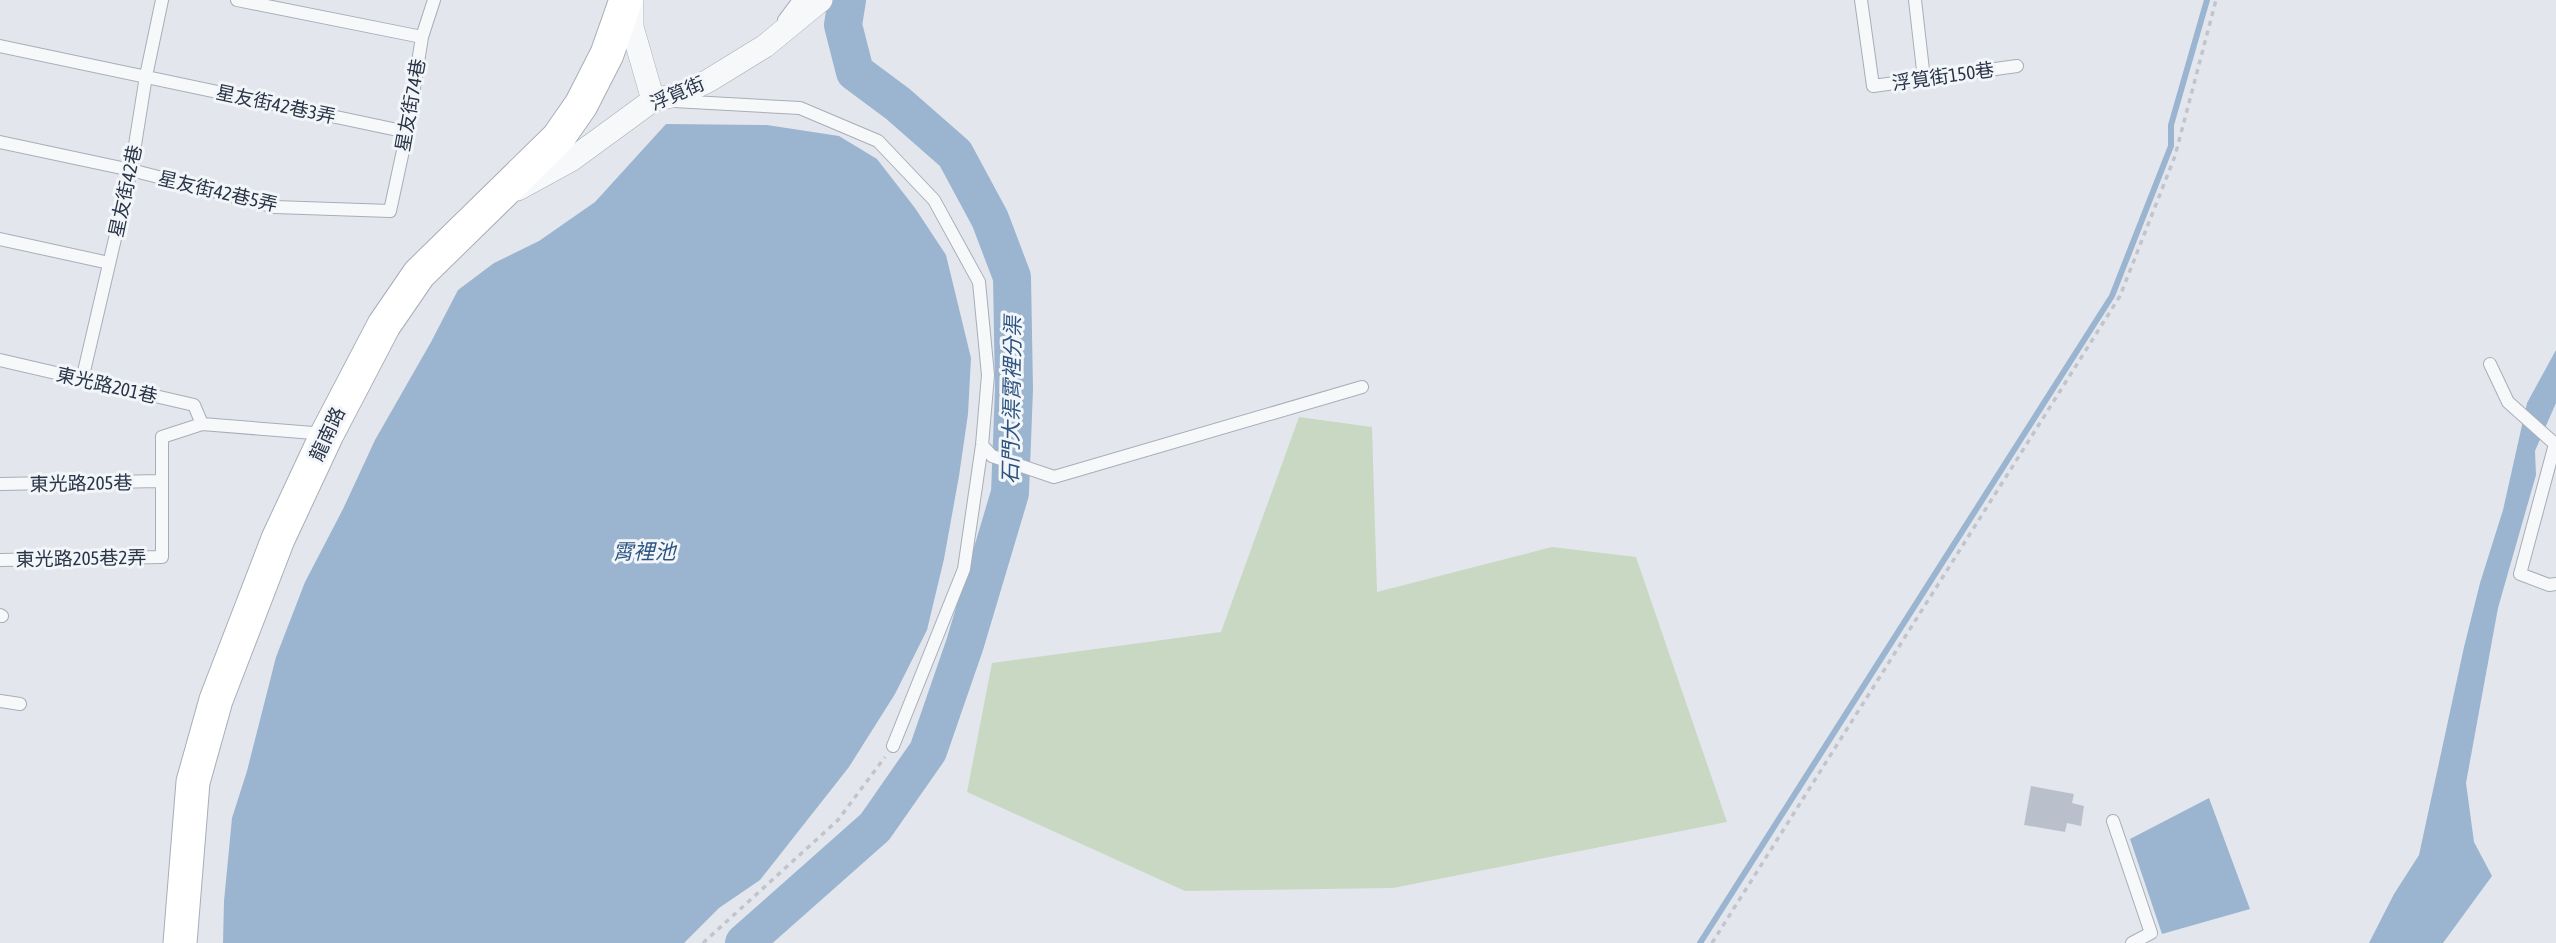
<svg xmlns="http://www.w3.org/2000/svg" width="2556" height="943" viewBox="0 0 2556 943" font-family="'Asap Condensed','Noto Sans TC',sans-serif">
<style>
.green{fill:#c8d8c3}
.water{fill:#9bb5d0}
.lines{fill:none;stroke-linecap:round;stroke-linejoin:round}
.stream{stroke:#9bb5d0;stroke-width:6}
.river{stroke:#9bb5d0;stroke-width:38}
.building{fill:#bac0cb}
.service-casing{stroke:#a7aeb8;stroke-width:14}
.minor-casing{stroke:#a7aeb8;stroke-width:24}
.secondary-casing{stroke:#a7aeb8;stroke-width:35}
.path{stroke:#c1c5cb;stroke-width:3.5;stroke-dasharray:5 5;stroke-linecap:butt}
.service{stroke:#f7f8fa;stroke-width:12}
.minor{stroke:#f7f8fa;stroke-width:23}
.secondary{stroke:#fff;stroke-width:33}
.labels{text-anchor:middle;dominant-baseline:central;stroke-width:6;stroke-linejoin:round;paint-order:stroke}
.street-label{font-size:19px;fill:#293447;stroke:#f3f6f9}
.water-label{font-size:21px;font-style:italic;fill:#2d5380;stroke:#f3f6f9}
</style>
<rect width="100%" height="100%" fill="#e3e7ed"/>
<path class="green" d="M 1299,417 L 1372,427 L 1377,592 L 1552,547 L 1636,557 L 1727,822 L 1393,888 L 1185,891 L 967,792 L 992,663 L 1221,632 Z"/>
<path class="water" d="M 666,124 L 767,125 L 839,136 L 877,159 L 915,208 L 946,255 L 971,358 L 968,414 L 959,476 L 944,559 L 927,630 L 895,694 L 849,767 L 760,880 L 719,908 L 684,943 L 223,943 L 224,901 L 232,818 L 247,771 L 276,657 L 305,582 L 343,509 L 375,440 L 431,342 L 458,290 L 494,263 L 539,241 L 595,202 Z
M 2556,350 L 2556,403 L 2535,451 L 2536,475 L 2498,608 L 2466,783 L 2474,842 L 2492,876 L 2443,943 L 2369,943 L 2394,894 L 2419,855 L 2464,647 L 2480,583 L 2503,510 L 2527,403 Z
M 2209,798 L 2250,909 L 2162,934 L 2130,839 Z"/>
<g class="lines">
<path class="stream" d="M 1700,943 L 2112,296 L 2171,146 L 2171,125 L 2207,0"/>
<path class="river" d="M 744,943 L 875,827 L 928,751 L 965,644 L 1010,493 L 1014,389 L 1012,277 L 990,219 L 955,154 L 898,104 L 855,72 L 843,25 L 847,0"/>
</g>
<path class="building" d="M 2031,786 L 2074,794 L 2072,803 L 2084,806 L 2081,826 L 2067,823 L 2065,832 L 2024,825 Z"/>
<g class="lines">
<defs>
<path id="service" d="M 237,0 L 422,37
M 1861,0 L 1873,86 L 2017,66
M 1915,0 L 1924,79
M 784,20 L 799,0
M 0,46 L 407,132
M 674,101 L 800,108 L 878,141 L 934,200 L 979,282 L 988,375 L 982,445 L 964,569 L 893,746
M 0,142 L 131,170 L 275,207 L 390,211 L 407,132 L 422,37 L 434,0
M 0,239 L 109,263
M 0,360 L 194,405 L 202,424
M 2490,364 L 2508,402 L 2555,444 L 2520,574 L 2549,585 L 2556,584
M 82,380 L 131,170 L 146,76 L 162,0
M 982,445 L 992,456 L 1054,477 L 1362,387
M 0,484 L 161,481
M 0,560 L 162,557 L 162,437 L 202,424 L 326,434
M 0,615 L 2,616
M 0,701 L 20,704
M 2113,821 L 2151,933 L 2132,943"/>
<path id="minor" d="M 632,0 L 632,27 L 653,100
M 518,189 L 571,160 L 653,100 L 681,94 L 708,81 L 765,46 L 821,0"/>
<path id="secondary" d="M 180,943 L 193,782 L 216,700 L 278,539 L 327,434 L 384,325 L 419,274 L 558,138 L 581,105 L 607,54 L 626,0"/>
</defs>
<use href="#service" class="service-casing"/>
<use href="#minor" class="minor-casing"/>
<use href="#secondary" class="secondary-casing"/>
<path class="path" d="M 703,943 L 838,820 L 885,757
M 1712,943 L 2120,296 L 2175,156 L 2216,0"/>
<use href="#service" class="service"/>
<use href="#minor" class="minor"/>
<use href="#secondary" class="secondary"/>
</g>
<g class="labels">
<g class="street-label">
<text transform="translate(1943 76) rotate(-8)">浮筧街150巷</text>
<text transform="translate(677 93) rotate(-23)">浮筧街</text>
<text transform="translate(276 104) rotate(12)">星友街42巷3弄</text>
<text transform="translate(410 105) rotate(-80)">星友街74巷</text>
<text transform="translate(125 191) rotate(-78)">星友街42巷</text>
<text transform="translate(218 191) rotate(13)">星友街42巷5弄</text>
<text transform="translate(107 385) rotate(13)">東光路201巷</text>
<text transform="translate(327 434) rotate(-65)">龍南路</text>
<text transform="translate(81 483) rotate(-1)">東光路205巷</text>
<text transform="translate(81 558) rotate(-1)">東光路205巷2弄</text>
</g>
<g class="water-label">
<text transform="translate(1011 400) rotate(-89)">石門大渠霄裡分渠</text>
<text x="644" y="551">霄裡池</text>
</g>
</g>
</svg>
